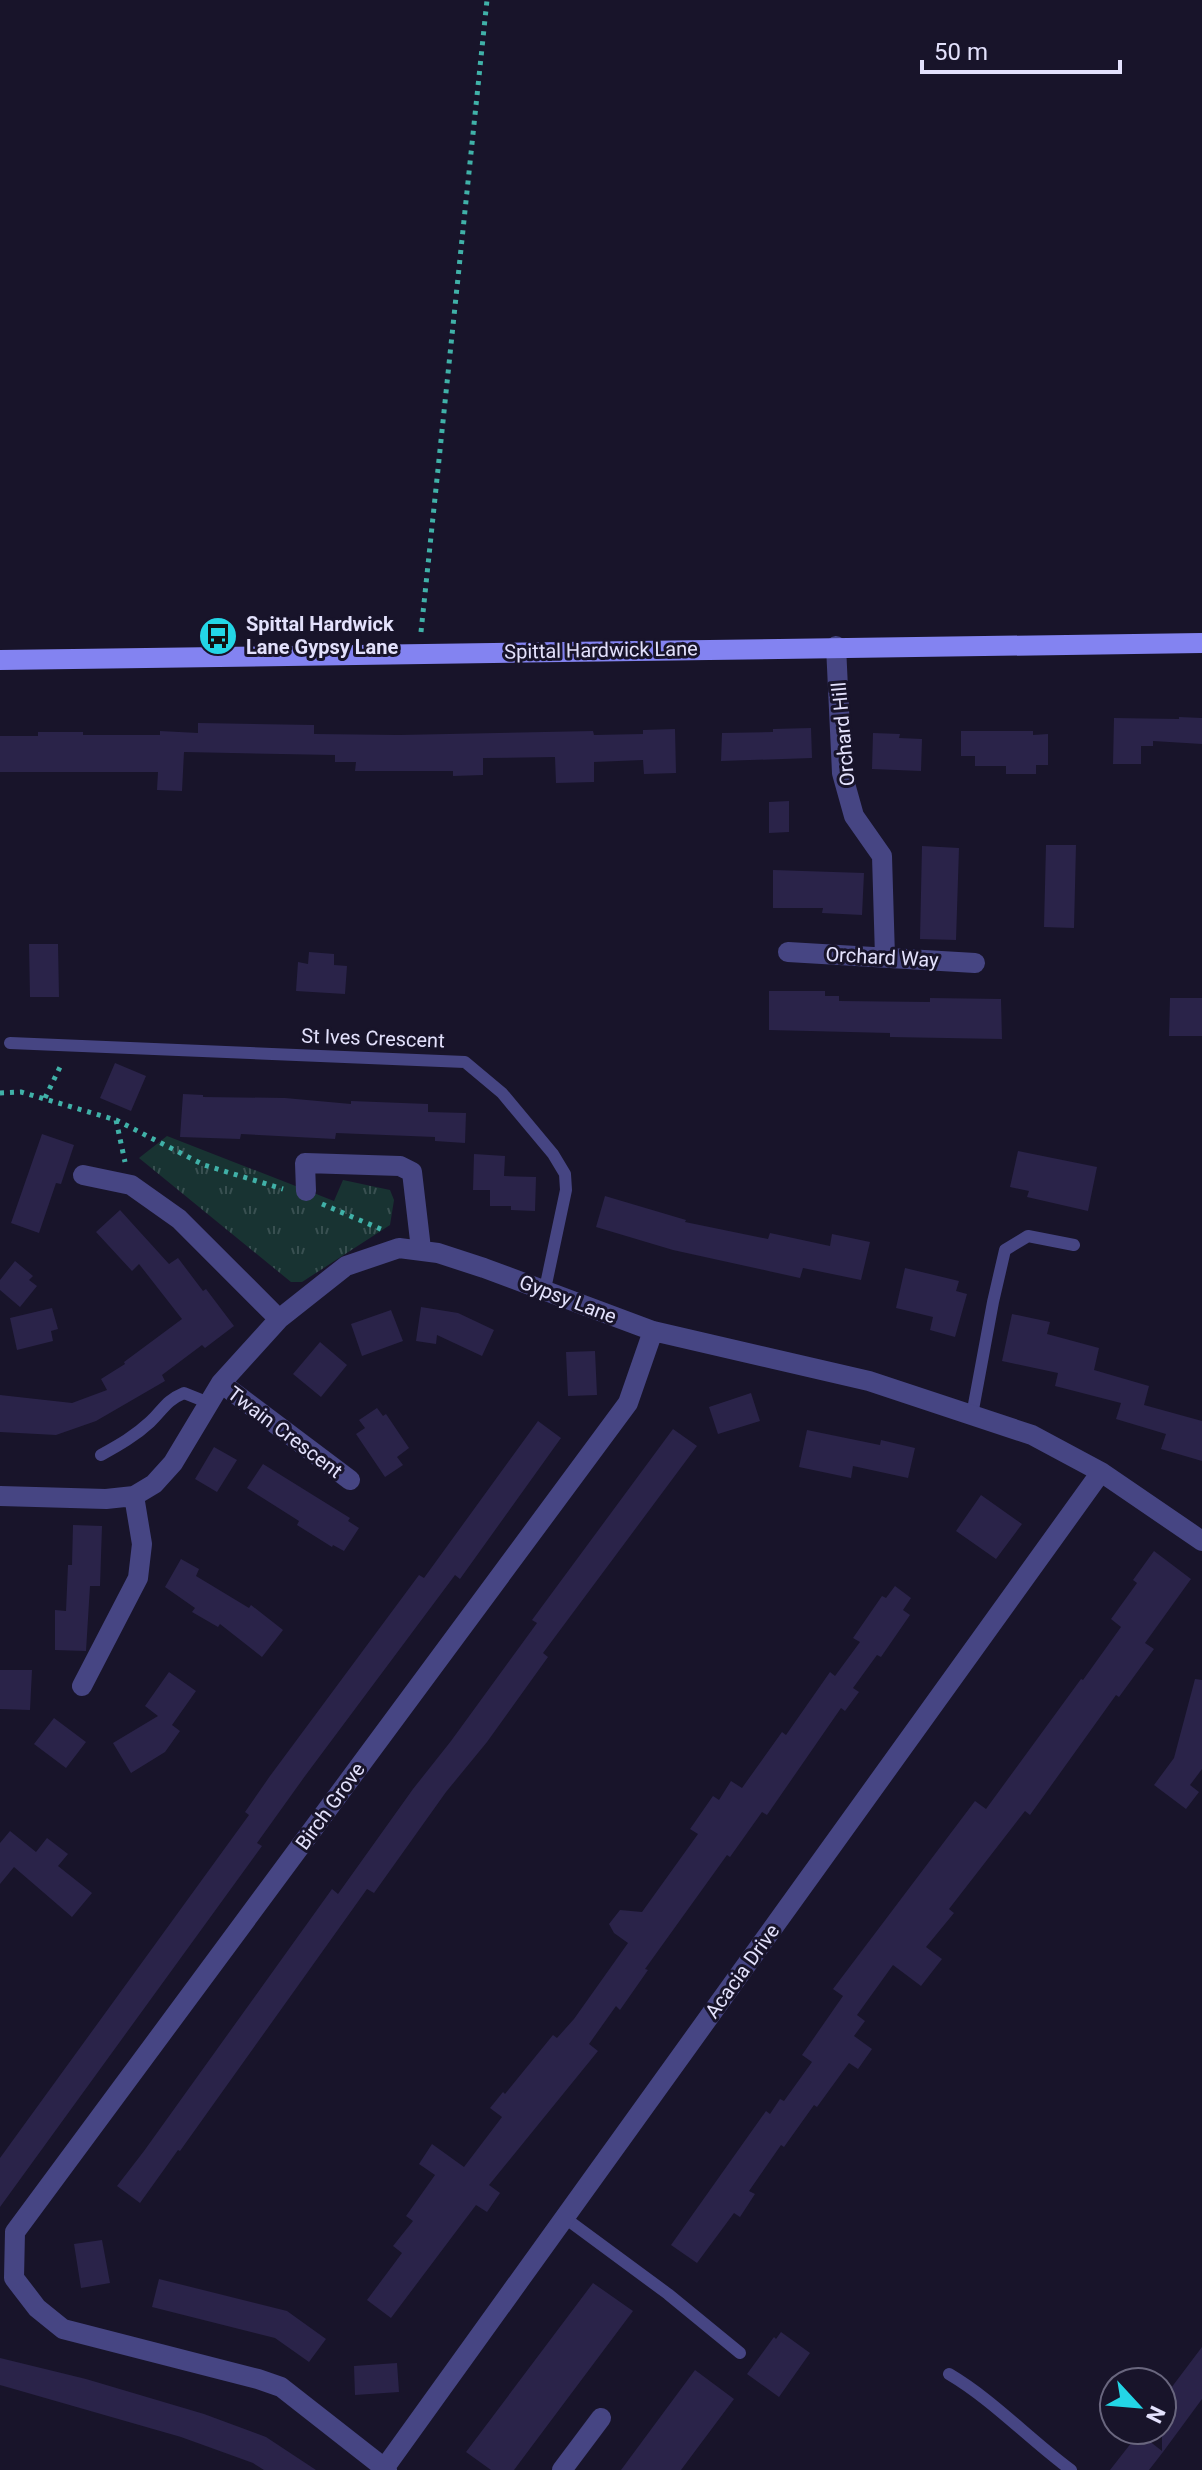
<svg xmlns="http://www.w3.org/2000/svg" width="1202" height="2470" viewBox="0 0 1202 2470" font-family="Roboto,sans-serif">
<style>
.grass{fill:url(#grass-tufts)}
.building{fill:#2a2349}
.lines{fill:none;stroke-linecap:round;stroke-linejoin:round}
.path{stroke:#40b1a8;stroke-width:5;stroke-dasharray:4 6;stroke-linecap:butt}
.lane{stroke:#464583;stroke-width:12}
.street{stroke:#464583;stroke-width:20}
.secondary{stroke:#8383f1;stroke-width:20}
.labels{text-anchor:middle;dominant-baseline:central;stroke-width:6;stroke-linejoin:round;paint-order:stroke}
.poi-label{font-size:20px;font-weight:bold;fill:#e3e1fc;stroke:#18142a;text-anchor:start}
.street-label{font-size:20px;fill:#e3e1fc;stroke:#18142a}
</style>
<defs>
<pattern id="grass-tufts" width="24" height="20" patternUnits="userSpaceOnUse" patternTransform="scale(2)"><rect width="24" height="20" fill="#183332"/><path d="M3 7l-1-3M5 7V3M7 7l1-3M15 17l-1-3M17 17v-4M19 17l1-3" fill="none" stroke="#395051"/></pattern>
</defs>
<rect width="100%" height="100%" fill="#18142a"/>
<path class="grass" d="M 167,1136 L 334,1201 L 343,1180 L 390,1190 L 394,1200 L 390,1225 L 302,1282 L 291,1282 L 139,1158 Z"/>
<path class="building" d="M 1179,717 L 1202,718 L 1202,744 L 1153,741 L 1153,746 L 1141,746 L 1141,764 L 1113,764 L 1114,718 L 1179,719 Z
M 198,723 L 314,725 L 314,734 L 399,735 L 593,731 L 594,735 L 643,734 L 643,730 L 675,729 L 676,773 L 644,774 L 643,760 L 594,762 L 594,782 L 556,783 L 555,757 L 483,758 L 483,775 L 453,776 L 453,771 L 355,771 L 356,762 L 335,762 L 335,755 L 184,752 L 182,791 L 157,790 L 158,772 L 0,772 L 0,736 L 38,736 L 38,732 L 83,732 L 83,735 L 160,735 L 160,731 L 198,733 Z
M 811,728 L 812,758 L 721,761 L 722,733 L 773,732 L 773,729 Z
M 961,731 L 1033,731 L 1033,735 L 1048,734 L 1048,765 L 1036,765 L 1036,774 L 1006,774 L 1006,766 L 975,766 L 975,756 L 961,756 Z
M 873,733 L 900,734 L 899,738 L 922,739 L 921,771 L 872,769 Z
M 789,801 L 789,832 L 769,833 L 769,802 Z
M 1046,845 L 1076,845 L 1074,928 L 1044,927 Z
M 922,846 L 959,848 L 956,940 L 920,939 Z
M 773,870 L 864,873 L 862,915 L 822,913 L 823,908 L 773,908 Z
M 29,944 L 58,944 L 59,997 L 30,997 Z
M 309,952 L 334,954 L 334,965 L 347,966 L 345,994 L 296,991 L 298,962 L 308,964 Z
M 769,991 L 825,991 L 825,996 L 839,996 L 839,1001 L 930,1002 L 930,998 L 1001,999 L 1002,1039 L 890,1037 L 890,1033 L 769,1030 Z
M 1170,998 L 1202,998 L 1202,1036 L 1169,1036 Z
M 115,1063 L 146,1076 L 131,1111 L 100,1098 Z
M 183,1094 L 203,1095 L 203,1097 L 285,1098 L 351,1104 L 351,1101 L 428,1104 L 428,1112 L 466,1113 L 465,1143 L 435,1141 L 435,1137 L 336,1133 L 335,1139 L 241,1134 L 240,1139 L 180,1137 Z
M 42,1134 L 74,1145 L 61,1184 L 56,1183 L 39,1233 L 11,1223 Z
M 1018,1151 L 1097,1167 L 1088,1211 L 1027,1197 L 1029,1191 L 1010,1187 Z
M 474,1154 L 505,1156 L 504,1176 L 536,1177 L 535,1211 L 511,1210 L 511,1206 L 490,1206 L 490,1190 L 473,1190 Z
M 605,1196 L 686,1220 L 685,1222 L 768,1239 L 770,1233 L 830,1246 L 832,1234 L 870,1242 L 861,1280 L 803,1268 L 800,1278 L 673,1250 L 596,1227 Z
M 120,1210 L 169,1264 L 178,1258 L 203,1291 L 206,1289 L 234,1326 L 205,1348 L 202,1345 L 162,1375 L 165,1381 L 96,1421 L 56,1435 L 0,1432 L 0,1395 L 72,1403 L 107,1390 L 101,1379 L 125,1364 L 124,1362 L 182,1319 L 139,1264 L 132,1271 L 96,1232 Z
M 15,1261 L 33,1276 L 29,1280 L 37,1286 L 20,1307 L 0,1290 L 0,1280 Z
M 905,1268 L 959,1281 L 956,1291 L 967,1294 L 955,1337 L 930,1330 L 933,1317 L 896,1308 Z
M 421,1307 L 458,1313 L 494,1330 L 482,1356 L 437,1335 L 436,1344 L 416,1341 Z
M 52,1308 L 58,1329 L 51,1331 L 53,1341 L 17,1350 L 10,1318 Z
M 391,1310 L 403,1341 L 362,1356 L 351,1324 Z
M 1012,1314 L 1050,1322 L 1047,1334 L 1099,1348 L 1094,1370 L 1149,1386 L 1144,1405 L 1202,1421 L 1202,1461 L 1161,1449 L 1166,1434 L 1116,1419 L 1121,1403 L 1055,1386 L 1058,1373 L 1002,1361 Z
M 320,1342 L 347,1365 L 321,1397 L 293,1374 Z
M 595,1351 L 597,1395 L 568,1396 L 566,1352 Z
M 751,1393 L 760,1421 L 718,1434 L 709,1407 Z
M 377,1408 L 383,1416 L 386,1414 L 409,1448 L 397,1457 L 403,1465 L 385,1477 L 356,1434 L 365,1428 L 359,1420 Z
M 538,1421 L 561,1438 L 460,1579 L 455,1575 L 305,1776 L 257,1843 L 262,1846 L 0,2207 L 0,2158 L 249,1815 L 245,1812 L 270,1776 L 419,1575 L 424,1578 Z
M 673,1429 L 697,1446 L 543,1653 L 548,1657 L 487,1742 L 446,1792 L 374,1893 L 367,1889 L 180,2151 L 178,2150 L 140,2203 L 117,2186 L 144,2151 L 332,1889 L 338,1894 L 413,1789 L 451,1741 L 537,1623 L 532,1620 Z
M 807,1430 L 880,1445 L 881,1440 L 915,1448 L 908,1478 L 853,1466 L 851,1478 L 799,1467 Z
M 214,1447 L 237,1460 L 217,1492 L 195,1479 Z
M 263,1464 L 350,1518 L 348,1521 L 359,1528 L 344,1551 L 333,1545 L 332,1547 L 297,1525 L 299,1521 L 247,1488 Z
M 981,1495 L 1022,1524 L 996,1559 L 956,1531 Z
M 73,1525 L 102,1526 L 100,1586 L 90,1586 L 86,1651 L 55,1650 L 55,1610 L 66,1611 L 68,1565 L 72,1565 Z
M 1154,1551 L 1191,1579 L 1145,1643 L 1154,1649 L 1119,1697 L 1116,1695 L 1030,1815 L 1025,1811 L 949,1909 L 954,1913 L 926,1947 L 942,1959 L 921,1986 L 893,1965 L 857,2015 L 865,2021 L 854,2036 L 872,2049 L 858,2069 L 849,2063 L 817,2107 L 814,2105 L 784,2147 L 781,2145 L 749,2191 L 755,2194 L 740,2217 L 734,2213 L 697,2263 L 671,2245 L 766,2111 L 770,2114 L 780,2099 L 784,2101 L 812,2062 L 802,2055 L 843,1996 L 833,1989 L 975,1801 L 986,1809 L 1081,1679 L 1083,1680 L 1121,1627 L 1111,1619 L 1137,1583 L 1133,1580 Z
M 181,1559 L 199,1569 L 196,1576 L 249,1608 L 251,1605 L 283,1630 L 262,1657 L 220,1624 L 218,1627 L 192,1612 L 195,1608 L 165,1587 Z
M 895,1586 L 911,1598 L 903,1610 L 910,1615 L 881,1657 L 877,1655 L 853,1688 L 859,1692 L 845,1711 L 841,1708 L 767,1815 L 762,1812 L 730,1857 L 727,1855 L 645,1969 L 648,1970 L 620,2010 L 616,2006 L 589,2044 L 598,2051 L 489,2185 L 500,2193 L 487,2212 L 476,2205 L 391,2318 L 367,2300 L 402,2253 L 393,2246 L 413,2221 L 406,2216 L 435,2175 L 419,2164 L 432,2144 L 464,2167 L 502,2117 L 490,2108 L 503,2092 L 505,2094 L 553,2035 L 557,2038 L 574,2019 L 628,1943 L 614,1933 L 609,1924 L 620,1910 L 642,1912 L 698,1834 L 690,1829 L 713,1796 L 719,1800 L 731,1781 L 742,1788 L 782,1732 L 786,1735 L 830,1672 L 835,1676 L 860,1642 L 853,1638 L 882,1596 L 886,1598 Z
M 0,1670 L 32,1670 L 30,1710 L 0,1709 Z
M 169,1672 L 196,1691 L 172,1725 L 180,1731 L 165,1752 L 131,1773 L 113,1743 L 158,1716 L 145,1706 Z
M 1195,1679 L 1202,1680 L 1202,1769 L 1190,1785 L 1199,1792 L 1186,1809 L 1154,1785 L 1174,1758 Z
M 54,1718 L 86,1742 L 66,1768 L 34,1744 Z
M 10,1831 L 36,1852 L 47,1838 L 68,1854 L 58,1866 L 92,1893 L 72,1917 L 14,1867 L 0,1884 L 0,1843 Z
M 102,2240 L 110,2283 L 81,2288 L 74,2244 Z
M 159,2279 L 287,2311 L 326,2339 L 309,2362 L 275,2338 L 152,2307 Z
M 593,2283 L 633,2311 L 514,2470 L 491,2470 L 466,2452 Z
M 781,2332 L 810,2353 L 779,2397 L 747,2374 L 774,2337 L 776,2339 Z
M 1202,2347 L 1202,2399 L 1163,2452 L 1149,2470 L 1110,2470 L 1139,2433 L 1162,2451 L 1162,2400 Z
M 0,2358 L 86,2379 L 204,2414 L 266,2437 L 316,2470 L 264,2470 L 253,2463 L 181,2437 L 0,2385 Z
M 397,2363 L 399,2392 L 355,2395 L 354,2366 Z
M 695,2370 L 734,2399 L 681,2470 L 621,2470 Z"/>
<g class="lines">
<path class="path" d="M 421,632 L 487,0
M 0,1093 L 21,1092 L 116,1120 L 204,1165 L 283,1189
M 45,1098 L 62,1063
M 116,1120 L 125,1162
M 322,1204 L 383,1230"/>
<path class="lane" d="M 10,1043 L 465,1062 L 502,1093 L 553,1154 L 565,1174 L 566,1190 L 545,1289
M 972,1415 L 993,1302 L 1005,1250 L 1028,1236 L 1074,1245
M 101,1455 C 119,1445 135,1436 150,1422 C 164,1409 165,1401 184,1393 L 209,1403
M 565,2218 L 668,2294 L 740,2353
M 949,2374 C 993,2400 1029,2439 1071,2470"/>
<path class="street" d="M 836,646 L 842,773 L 854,816 L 882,856 L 885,957
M 788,952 L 975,963
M 83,1175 L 131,1185 L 179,1219 L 279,1319
M 306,1191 L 305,1163 L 400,1166 L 412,1172 L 421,1249
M 221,1383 L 350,1480
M 0,1496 L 106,1499 L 134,1496 L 154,1484 L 173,1463 L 221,1383 L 279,1319 L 346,1266 L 399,1248 L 438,1253 L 484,1268 L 653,1331 L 869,1381 L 1032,1435 L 1101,1472 L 1202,1541
M 82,1686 L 138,1578 L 142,1544 L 134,1496
M 383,2470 L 1101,1472
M 387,2470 L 281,2387 L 258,2379 L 63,2329 L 37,2308 L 14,2278 L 15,2232 L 628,1403 L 653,1331
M 562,2470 L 601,2418"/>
<path class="secondary" d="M 0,660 L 1202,643"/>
</g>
<defs>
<symbol id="bus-disc" viewBox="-11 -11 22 22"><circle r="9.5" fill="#23d6e6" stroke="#18142a"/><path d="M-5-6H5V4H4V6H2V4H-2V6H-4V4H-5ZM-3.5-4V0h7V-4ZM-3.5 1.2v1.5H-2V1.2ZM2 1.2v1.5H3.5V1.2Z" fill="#111"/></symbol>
</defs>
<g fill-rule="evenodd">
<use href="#bus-disc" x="196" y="614" width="44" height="44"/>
</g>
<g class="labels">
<g class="poi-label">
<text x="246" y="624">Spittal Hardwick<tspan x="246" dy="23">Lane Gypsy Lane</tspan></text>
</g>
<g class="street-label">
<text transform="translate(601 650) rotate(-1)">Spittal Hardwick Lane</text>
<text transform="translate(843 734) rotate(-95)">Orchard Hill</text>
<text transform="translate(882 957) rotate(3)">Orchard Way</text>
<text transform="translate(373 1038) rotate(2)">St Ives Crescent</text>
<text transform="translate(568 1299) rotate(21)">Gypsy Lane</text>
<text transform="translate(285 1432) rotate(37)">Twain Crescent</text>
<text transform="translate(330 1806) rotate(-54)">Birch Grove</text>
<text transform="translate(742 1971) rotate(-54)">Acacia Drive</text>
</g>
</g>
<g transform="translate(1138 2406) rotate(116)"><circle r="38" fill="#18142a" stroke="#69667e" stroke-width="2"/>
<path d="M0-6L14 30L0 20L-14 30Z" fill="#23d6e6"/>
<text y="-12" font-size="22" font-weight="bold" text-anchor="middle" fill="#e3e1fc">N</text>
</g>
<path d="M922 60v12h198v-12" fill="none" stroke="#e3e1fc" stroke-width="4"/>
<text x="934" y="60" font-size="24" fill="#e3e1fc" stroke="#18142a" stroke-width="6" paint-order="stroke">50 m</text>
</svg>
